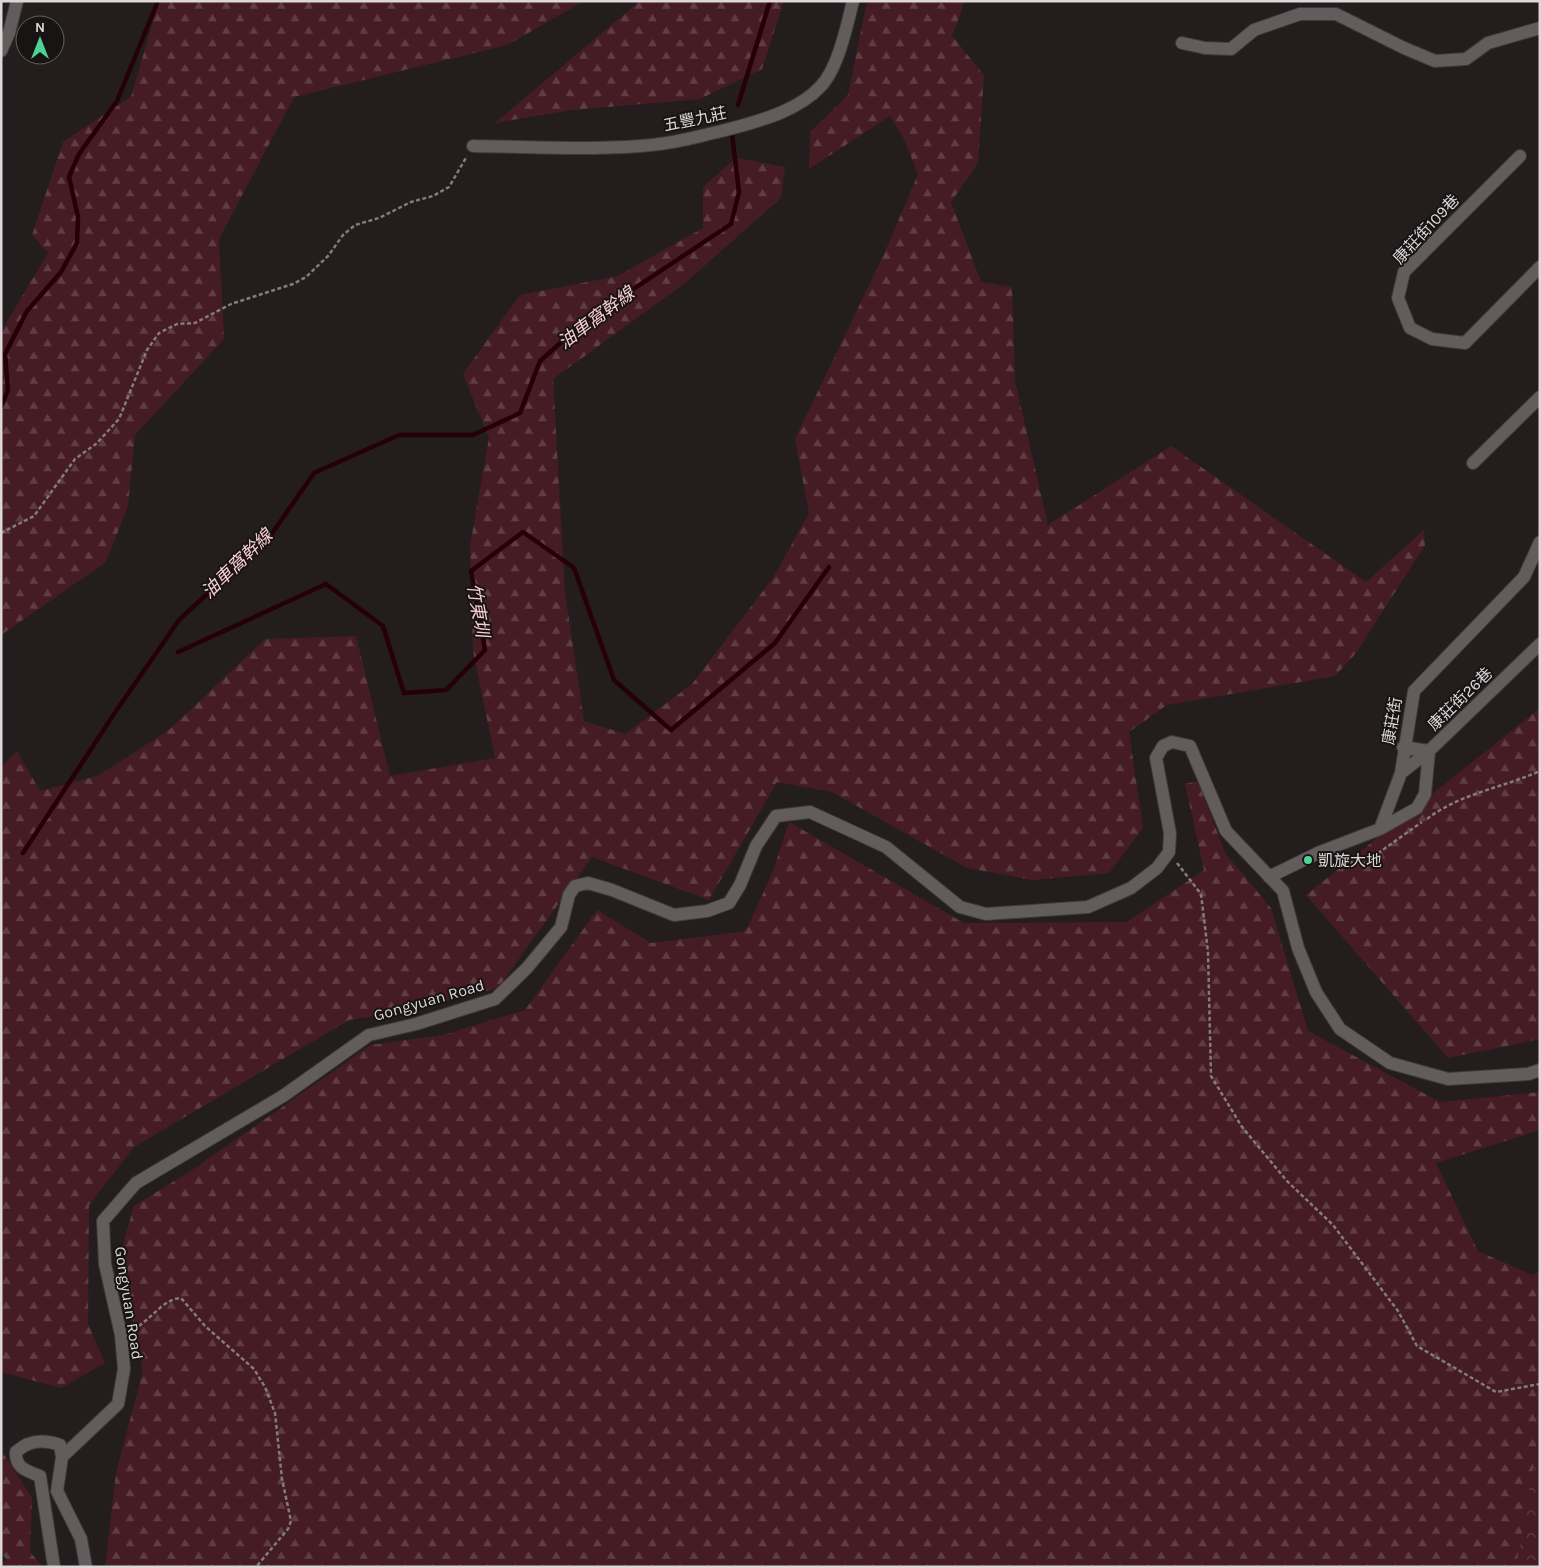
<svg xmlns="http://www.w3.org/2000/svg" width="1541" height="1568" viewBox="0 0 1541 1568" font-family="Karla,'Noto Sans TC',sans-serif">
<style>
.forest{fill:url(#forest-firs)}
.park{fill:url(#park-crowns)}
.lines{fill:none;stroke-linecap:round;stroke-linejoin:round}
.stream{stroke:#250007;stroke-width:4.5}
.minor-casing{stroke:#3e393a;stroke-width:14}
.path{stroke:#827c7d;stroke-width:2.5;stroke-dasharray:4 2.5;stroke-linecap:butt}
.minor{stroke:#635c5c;stroke-width:12}
.poi-dot{fill:#4fd398;stroke:#191414;stroke-width:2}
.labels{text-anchor:middle;dominant-baseline:central;stroke-width:4;stroke-linejoin:round;paint-order:stroke}
.street-label{font-size:16px;fill:#dcd7d8;stroke:#191414}
.poi-label{font-size:16px;fill:#dcd7d8;stroke:#191414;text-anchor:start}
.water-label{font-size:18px;font-style:italic;fill:#f8ced3;stroke:#191414}
</style>
<defs>
<pattern id="forest-firs" width="22" height="20" patternUnits="userSpaceOnUse" patternTransform="scale(1.25)"><rect width="22" height="20" fill="#461c24"/><path d="M5 1l3.5 6h-7zM16 11l3.5 6h-7z" fill="#603c43"/></pattern>
<pattern id="park-crowns" width="20" height="18" patternUnits="userSpaceOnUse" patternTransform="scale(1.25)"><rect width="20" height="18" fill="#461c24"/><path d="M2 6a3 3 0 1 1 6 0M12 15a3 3 0 1 1 6 0" fill="none" stroke="#603c43"/></pattern>
</defs>
<rect width="100%" height="100%" fill="#231d1e"/>
<path class="forest" d="M 159,1 L 584,1 L 507,45 L 294,97 L 219,239 L 224,339 L 135,435 L 128,506 L 106,562 L 1,635 L 1,332 L 48,253 L 32,235 L 63,142 L 131,97 Z
M 640,1 L 784,1 L 762,69 L 700,99 L 572,110 L 495,123 Z
M 867,1 L 965,1 L 952,36 L 984,75 L 978,163 L 951,202 L 981,282 L 1012,287 L 1015,381 L 1048,525 L 1171,446 L 1366,582 L 1424,530 L 1425,545 L 1356,653 L 1335,676 L 1167,705 L 1129,732 L 1143,828 L 1109,873 L 1033,880 L 967,868 L 832,792 L 777,782 L 709,900 L 592,857 L 498,988 L 401,1012 L 349,1020 L 134,1147 L 89,1205 L 88,1324 L 105,1363 L 61,1388 L 1,1372 L 1,767 L 17,751 L 40,791 L 98,776 L 170,729 L 265,639 L 356,636 L 390,776 L 495,758 L 473,651 L 470,546 L 489,438 L 463,374 L 520,295 L 618,276 L 703,228 L 703,187 L 736,158 L 785,167 L 781,198 L 685,283 L 553,379 L 565,592 L 584,721 L 625,734 L 692,684 L 773,578 L 809,513 L 795,439 L 884,254 L 918,174 L 904,139 L 890,116 L 809,169 L 810,132 L 848,95 Z
M 1540,708 L 1540,1039 L 1448,1058 L 1306,895 Z
M 1198,781 L 1225,853 L 1271,908 L 1308,1031 L 1440,1102 L 1540,1092 L 1540,1130 L 1436,1163 L 1478,1251 L 1532,1275 L 1540,1271 L 1540,1567 L 105,1567 L 116,1473 L 143,1371 L 120,1255 L 134,1206 L 195,1168 L 371,1045 L 443,1035 L 525,1010 L 597,910 L 651,943 L 746,931 L 773,871 L 789,822 L 964,923 L 1127,922 L 1204,870 L 1185,784 Z
M 1,1450 L 32,1498 L 30,1552 L 43,1567 L 1,1567 L 1,1564 L 7,1560 L 1,1553 Z"/>
<path class="park" d="M 1540,1413 L 1540,1567 L 1516,1567 L 1534,1462 Z"/>
<g class="lines">
<path class="stream" d="M 738,105 L 770,1
M 1,407 L 8,390 L 5,354 L 27,311 L 61,272 L 77,243 L 78,217 L 69,177 L 79,154 L 117,101 L 158,1
M 178,652 L 326,584 L 383,626 L 404,693 L 446,690 L 485,650 L 471,571 L 523,532 L 574,568 L 614,680 L 671,730 L 775,643 L 829,567
M 23,853 L 114,714 L 179,620 L 271,535 L 314,473 L 399,435 L 473,435 L 520,413 L 540,361 L 584,322 L 731,224 L 739,192 L 732,134"/>
<defs>
<path id="minor" d="M 1182,43 L 1205,48 L 1231,49 L 1254,30 L 1300,14 L 1336,14 L 1404,48 L 1435,61 L 1466,59 L 1488,43 L 1540,28
M 1,51 L 9,33 L 17,1
M 473,146 C 528,147 584,150 640,146 C 672,144 706,135 737,127 C 766,119 800,109 821,86 C 838,68 847,26 853,1
M 1520,156 L 1404,272 L 1398,298 L 1410,328 L 1432,339 L 1465,343 L 1540,267
M 1473,463 L 1540,397
M 1401,773 L 1429,751 L 1540,644
M 1380,829 L 1417,808 L 1425,794 L 1429,751 L 1403,747
M 1269,877 L 1320,852 L 1380,829 L 1401,773 L 1414,691 L 1524,577 L 1540,542
M 54,1567 L 40,1476 C 27,1471 15,1468 16,1452 C 29,1440 43,1439 60,1445 L 62,1457
M 86,1567 L 81,1539 L 57,1491 L 62,1457 L 118,1404 L 124,1369 L 121,1335 L 105,1264 L 103,1221 L 136,1183 L 283,1096 L 369,1035 L 416,1024 L 495,999 L 527,968 L 561,927 L 569,895 L 575,886 L 588,883 L 612,890 L 674,915 L 707,911 L 729,903 L 740,885 L 756,846 L 776,816 L 810,812 L 886,847 L 960,907 L 986,914 L 1088,907 L 1131,888 L 1157,868 L 1169,852 L 1170,833 L 1156,758 L 1163,746 L 1172,742 L 1190,746 L 1226,831 L 1283,891 L 1298,948 L 1316,992 L 1340,1029 L 1390,1063 L 1448,1079 L 1528,1074 L 1540,1070"/>
</defs>
<use href="#minor" class="minor-casing"/>
<path class="path" d="M 1,533 L 34,516 L 75,459 L 96,444 L 119,419 L 147,350 L 159,333 L 177,324 L 195,323 L 231,304 L 293,284 L 306,277 L 328,256 L 343,235 L 355,225 L 379,218 L 411,202 L 433,196 L 449,187 L 467,156
M 1427,819 C 1461,793 1502,788 1540,771
M 1336,860 L 1363,864 L 1422,822
M 1177,863 L 1201,894 L 1208,952 L 1211,1076 L 1242,1127 L 1287,1181 L 1333,1225 L 1398,1311 L 1417,1346 L 1496,1392 L 1540,1384
M 133,1329 C 151,1321 162,1299 181,1298 L 205,1326 L 254,1369 L 265,1387 L 275,1413 L 282,1479 L 291,1521 L 288,1529 L 256,1567"/>
<use href="#minor" class="minor"/>
</g>
<circle class="poi-dot" cx="1308" cy="860" r="5"/>
<g class="labels">
<g class="street-label">
<text transform="translate(695 119) rotate(-12)">五豐九莊</text>
<text transform="translate(1426 229) rotate(-47)">康莊街109巷</text>
<text transform="translate(1460 699) rotate(-44)">康莊街26巷</text>
<text transform="translate(1392 721) rotate(-80)">康莊街</text>
<text transform="translate(429 1000) rotate(-16)">Gongyuan Road</text>
<text transform="translate(129 1303) rotate(81)">Gongyuan Road</text>
</g>
<g class="poi-label">
<text x="1318" y="860">凱旋大地</text>
</g>
<g class="water-label">
<text transform="translate(596 318) rotate(-37)">油車窩幹線</text>
<text transform="translate(237 564) rotate(-44)">油車窩幹線</text>
<text transform="translate(478 610) rotate(80)">竹東圳</text>
</g>
</g>
<rect width="1541" height="1568" fill="none" stroke="#dcd7d8" stroke-width="5"/>
<g transform="translate(40 40)"><circle r="24" fill="#191414" stroke="#676262"/>
<path d="M0-4L9 19L0 12L-9 19Z" fill="#4fd398"/>
<text y="-8" font-size="14" font-weight="bold" text-anchor="middle" fill="#dcd7d8">N</text>
</g>
</svg>
